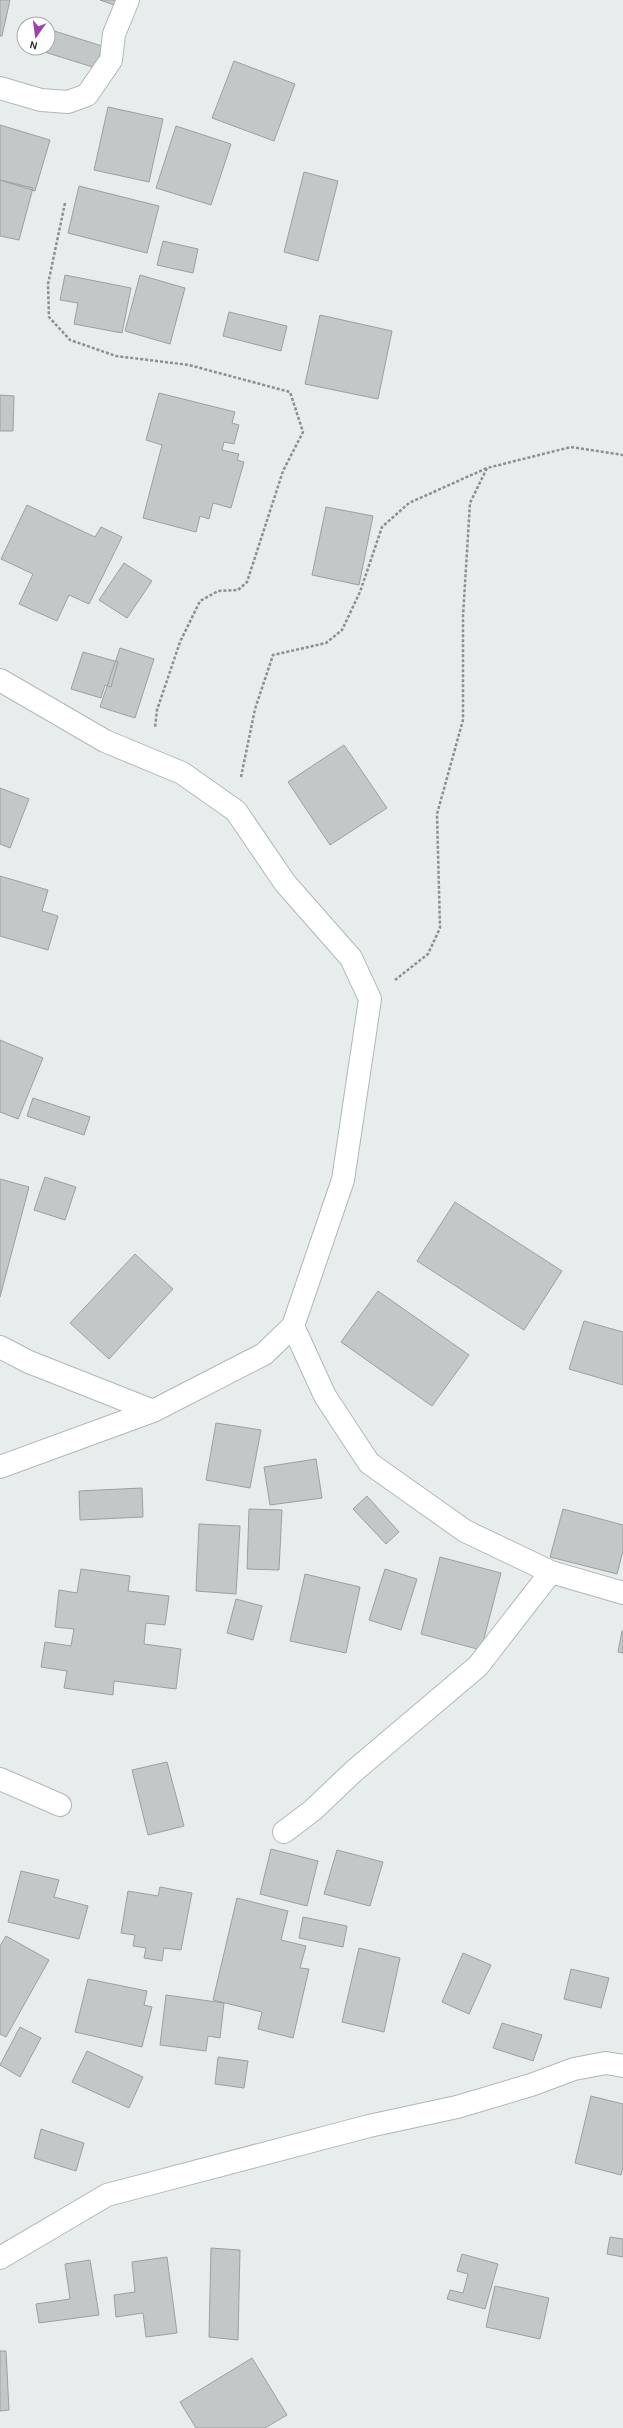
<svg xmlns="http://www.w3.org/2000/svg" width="623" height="2428" viewBox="0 0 623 2428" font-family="Karla,sans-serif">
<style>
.building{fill:#c2c8c8;stroke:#9ba0a0}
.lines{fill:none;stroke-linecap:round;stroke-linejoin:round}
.minor-casing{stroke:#b1b7b7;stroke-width:24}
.path{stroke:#8b8f8f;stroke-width:2.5;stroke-dasharray:3 2;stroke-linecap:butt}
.minor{stroke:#fff;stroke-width:22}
</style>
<rect width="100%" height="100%" fill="#e7eded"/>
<path class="building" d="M 0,0 L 10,0 L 2,36 L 0,36 Z
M 100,0 L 119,0 L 117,6 Z
M 48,29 L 102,46 L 96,68 L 38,50 L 38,48 L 48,48 Z
M 234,61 L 295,84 L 274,141 L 212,118 Z
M 108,107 L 163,119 L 149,182 L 94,170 Z
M 0,125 L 50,140 L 35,191 L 0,180 Z
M 176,126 L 231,144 L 211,205 L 156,188 Z
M 304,172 L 338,181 L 318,261 L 284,252 Z
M 0,180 L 33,188 L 19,240 L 0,236 Z
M 79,186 L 159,206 L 147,253 L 68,233 Z
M 163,241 L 198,249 L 193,273 L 157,265 Z
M 65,275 L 131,288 L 122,333 L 74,324 L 78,303 L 60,300 Z
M 140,275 L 185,288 L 170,344 L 125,331 Z
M 229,312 L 287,326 L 281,351 L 223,336 Z
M 320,315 L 392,331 L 378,399 L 305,384 Z
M 159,393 L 235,412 L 232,423 L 239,425 L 234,444 L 224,442 L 222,450 L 239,454 L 237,460 L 244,462 L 231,508 L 213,503 L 209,519 L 200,516 L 196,532 L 143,518 L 162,445 L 146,440 Z
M 0,395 L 14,396 L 13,431 L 0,431 Z
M 27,505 L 95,537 L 101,527 L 122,537 L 89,604 L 69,595 L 57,621 L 19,604 L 33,574 L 1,559 Z
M 326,507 L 373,516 L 359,585 L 312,575 Z
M 124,563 L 152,581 L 127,618 L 99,600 Z
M 120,648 L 154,659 L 135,718 L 100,707 Z
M 83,652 L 118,662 L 111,687 L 105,685 L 101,698 L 71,689 Z
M 344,745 L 387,808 L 330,845 L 288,782 Z
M 0,788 L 29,799 L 10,848 L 0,844 Z
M 0,876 L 48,890 L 42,911 L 58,916 L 48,950 L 0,936 Z
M 0,1040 L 43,1058 L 18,1119 L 0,1112 Z
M 33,1098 L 90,1117 L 84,1135 L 27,1116 Z
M 45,1177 L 76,1187 L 65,1220 L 34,1210 Z
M 0,1179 L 29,1187 L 0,1297 Z
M 455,1202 L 562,1271 L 524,1330 L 417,1261 Z
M 135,1254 L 173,1289 L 109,1359 L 70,1323 Z
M 378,1291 L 469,1355 L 432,1406 L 341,1342 Z
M 584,1321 L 623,1332 L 623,1385 L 569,1369 Z
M 216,1423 L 261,1430 L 250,1488 L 206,1480 Z
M 316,1459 L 322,1498 L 270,1505 L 264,1467 Z
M 142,1488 L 143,1517 L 80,1520 L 79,1491 Z
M 367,1496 L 399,1532 L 386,1544 L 353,1509 Z
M 249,1509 L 282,1510 L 279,1570 L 247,1569 Z
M 563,1509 L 623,1525 L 623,1551 L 617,1574 L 550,1557 Z
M 199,1524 L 240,1526 L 236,1594 L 196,1591 Z
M 440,1557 L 501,1573 L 481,1650 L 421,1634 Z
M 81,1569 L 130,1576 L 128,1591 L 169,1596 L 165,1625 L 146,1623 L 144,1644 L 181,1649 L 176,1689 L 114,1681 L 113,1695 L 64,1688 L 67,1671 L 41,1667 L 45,1642 L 71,1646 L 74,1629 L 55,1627 L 59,1590 L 77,1593 Z
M 385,1569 L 417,1579 L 401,1630 L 369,1620 Z
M 305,1574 L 360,1587 L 346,1653 L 290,1641 Z
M 236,1599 L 262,1606 L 253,1640 L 227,1633 Z
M 622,1631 L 623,1631 L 623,1653 L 618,1652 Z
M 167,1762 L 184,1826 L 148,1835 L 132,1770 Z
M 271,1849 L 318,1861 L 307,1906 L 260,1894 Z
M 337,1850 L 383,1862 L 370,1906 L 324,1894 Z
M 21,1871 L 59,1880 L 54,1897 L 88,1906 L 79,1939 L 8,1922 Z
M 160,1887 L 192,1893 L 181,1950 L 164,1948 L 162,1961 L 144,1958 L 146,1948 L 133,1946 L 135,1935 L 121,1933 L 128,1891 L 158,1896 Z
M 237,1898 L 288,1911 L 281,1940 L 306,1946 L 300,1968 L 309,1969 L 293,2038 L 258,2029 L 262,2012 L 213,2000 Z
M 303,1917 L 347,1926 L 343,1947 L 299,1938 Z
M 6,1936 L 49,1960 L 6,2037 L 0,2034 L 0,1946 Z
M 359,1948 L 400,1958 L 384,2032 L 342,2022 Z
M 463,1953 L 491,1965 L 469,2014 L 442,2002 Z
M 571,1969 L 609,1978 L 601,2008 L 564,1999 Z
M 88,1979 L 147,1991 L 144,2005 L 152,2007 L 142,2047 L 75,2032 Z
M 166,1995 L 224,2003 L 220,2038 L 208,2036 L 206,2051 L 160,2045 Z
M 502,2023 L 542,2035 L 533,2061 L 493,2048 Z
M 20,2027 L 41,2038 L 20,2077 L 0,2065 Z
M 87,2051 L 143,2077 L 129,2108 L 72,2082 Z
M 218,2057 L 248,2061 L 244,2088 L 215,2084 Z
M 591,2096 L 623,2104 L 623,2167 L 621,2175 L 575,2163 Z
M 41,2129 L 84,2143 L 76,2171 L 34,2158 Z
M 610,2237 L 623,2239 L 623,2257 L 607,2254 Z
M 211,2248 L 240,2250 L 238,2340 L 209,2337 Z
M 462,2254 L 498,2264 L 485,2309 L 447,2299 L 450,2290 L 463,2293 L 468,2274 L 457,2271 Z
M 167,2257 L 177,2333 L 146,2337 L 143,2313 L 116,2317 L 114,2295 L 135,2292 L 132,2262 Z
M 90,2260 L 99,2315 L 39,2323 L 36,2304 L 70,2299 L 65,2264 Z
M 495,2286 L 549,2298 L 540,2339 L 486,2327 Z
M 0,2351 L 6,2351 L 9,2410 L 0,2411 Z
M 252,2358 L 287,2415 L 265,2428 L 196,2428 L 180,2402 Z"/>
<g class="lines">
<defs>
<path id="minor" d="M 0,88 L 41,100 L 68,102 L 87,95 L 111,60 L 114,34 L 128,0
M 0,680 L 105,741 L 182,773 L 236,811 L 285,883 L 351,958 L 370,999 L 343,1180 L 293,1326 L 264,1354 L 153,1411 L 0,1467
M 293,1326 L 325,1396 L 369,1463 L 465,1531 L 551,1572 L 623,1593
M 0,1347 L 29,1362 L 153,1411
M 0,1779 L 60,1805
M 284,1832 L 313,1810 L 354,1771 L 478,1666 L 551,1572
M 0,2258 L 107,2195 L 369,2126 L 457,2107 L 531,2085 L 574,2069 L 606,2063 L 623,2066"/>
</defs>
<use href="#minor" class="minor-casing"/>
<path class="path" d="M 65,203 L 48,284 L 49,317 L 70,340 L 116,356 L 189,365 L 290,392 L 303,432 L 283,471 L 247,582 L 238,590 L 218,591 L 200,601 L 180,642 L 157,710 L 155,728
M 241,777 L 255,709 L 273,655 L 326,643 L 342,630 L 360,592 L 382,527 L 409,503 L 487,468
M 395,980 L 428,954 L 440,928 L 437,814 L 463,720 L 463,616 L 470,503 L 487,468 L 571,447 L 623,455"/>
<use href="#minor" class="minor"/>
</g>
<g transform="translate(36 36) rotate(194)"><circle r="19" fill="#ffffff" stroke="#a9aaaa"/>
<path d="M0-3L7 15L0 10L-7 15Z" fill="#a042ab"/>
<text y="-6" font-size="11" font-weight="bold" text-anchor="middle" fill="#292b2b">N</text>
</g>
</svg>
